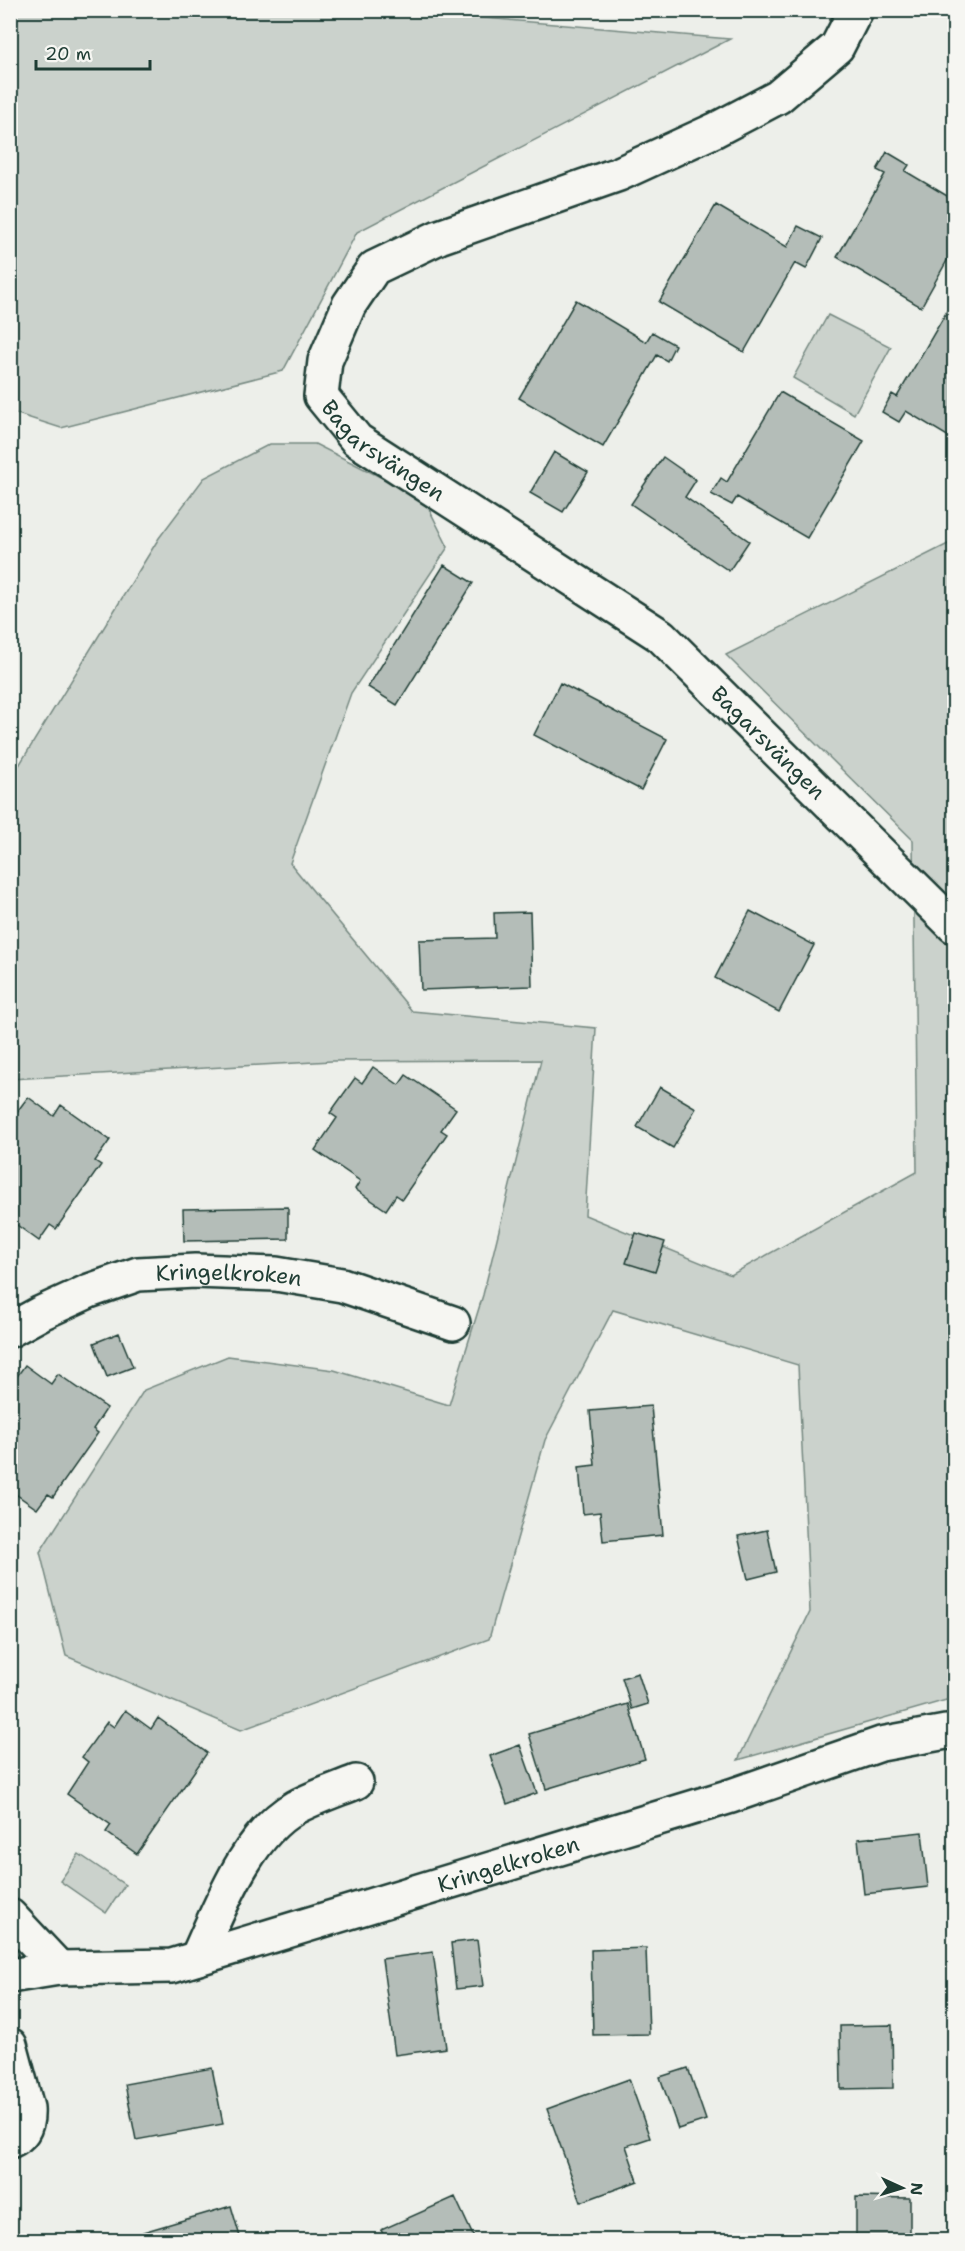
<svg xmlns="http://www.w3.org/2000/svg" width="965" height="2251" viewBox="0 0 965 2251" font-family="'Shantell Sans',sans-serif">
<style>
.green{fill:#cbd2cc;stroke:#758880;stroke-width:1.5}
.building{fill:#b4bdb8;stroke:#1f3d34;stroke-width:1.5}
.lines{fill:none;stroke-linecap:round;stroke-linejoin:round}
.minor-casing{stroke:#1f3d34;stroke-width:38}
.minor{stroke:#f6f6f2;stroke-width:33}
.labels{text-anchor:middle;dominant-baseline:central;stroke-width:5;stroke-linejoin:round;paint-order:stroke}
.street-label{font-size:22px;fill:#1f3d34;stroke:#f6f6f2}
</style>
<rect width="100%" height="100%" fill="#edefea"/>
<filter id="ink" filterUnits="userSpaceOnUse"><feTurbulence type="fractalNoise" baseFrequency=".0167" numOctaves="2"/><feDisplacementMap in="SourceGraphic" scale="12" xChannelSelector="R" yChannelSelector="G"/><feConvolveMatrix kernelMatrix="1 2 1 2 8 2 1 2 1" color-interpolation-filters="sRGB"/></filter>
<g filter="url(#ink)">
<path class="green" d="M 431,10 L 437,14 L 730,39 L 357,232 L 283,371 L 61,428 L 11,412 L 11,11 Z
M 828,315 L 891,347 L 854,414 L 793,378 Z
M 270,444 L 315,444 L 424,499 L 448,547 L 351,693 L 290,863 L 412,1011 L 596,1028 L 585,1215 L 731,1275 L 917,1172 L 913,840 L 726,655 L 954,541 L 954,1656 L 950,1699 L 738,1760 L 810,1612 L 798,1365 L 613,1310 L 545,1440 L 489,1639 L 241,1730 L 66,1656 L 40,1552 L 144,1390 L 228,1356 L 334,1370 L 449,1405 L 483,1295 L 541,1060 L 332,1061 L 11,1079 L 10,780 L 159,538 L 204,478 Z
M 79,1854 L 125,1885 L 106,1913 L 60,1881 Z"/>
<path class="building" d="M 887,152 L 909,165 L 905,171 L 954,200 L 954,248 L 921,307 L 837,257 L 885,174 L 877,170 Z
M 716,205 L 787,247 L 798,226 L 822,238 L 806,269 L 795,263 L 744,352 L 659,302 Z
M 576,300 L 646,342 L 652,332 L 675,345 L 667,361 L 657,355 L 603,447 L 519,398 Z
M 947,311 L 954,316 L 954,440 L 906,411 L 899,422 L 882,412 L 892,394 L 897,397 Z
M 780,392 L 864,441 L 807,538 L 737,497 L 732,505 L 711,494 L 721,478 L 727,482 Z
M 554,452 L 588,472 L 563,512 L 530,493 Z
M 663,457 L 696,480 L 685,497 L 749,541 L 729,571 L 631,504 Z
M 444,565 L 473,583 L 397,705 L 368,687 Z
M 560,683 L 667,739 L 641,790 L 534,735 Z
M 750,911 L 814,945 L 779,1012 L 715,978 Z
M 530,912 L 532,986 L 421,990 L 419,940 L 495,938 L 494,913 Z
M 373,1067 L 399,1085 L 406,1075 L 456,1109 L 441,1130 L 447,1134 L 402,1199 L 396,1195 L 386,1210 L 355,1189 L 360,1181 L 315,1150 L 337,1118 L 330,1113 L 355,1078 L 362,1083 Z
M 660,1087 L 696,1108 L 673,1148 L 637,1127 Z
M 28,1097 L 54,1116 L 61,1105 L 110,1140 L 95,1161 L 101,1165 L 56,1229 L 50,1225 L 39,1241 L 10,1220 L 14,1212 L 10,1210 L 10,1110 L 16,1113 Z
M 288,1207 L 288,1239 L 184,1241 L 183,1209 Z
M 636,1233 L 665,1242 L 655,1272 L 626,1263 Z
M 119,1333 L 133,1367 L 107,1377 L 94,1343 Z
M 25,1365 L 51,1384 L 58,1374 L 107,1408 L 93,1429 L 98,1433 L 53,1497 L 48,1494 L 37,1509 L 10,1490 L 10,1380 L 13,1382 Z
M 651,1406 L 663,1535 L 603,1541 L 600,1512 L 583,1514 L 579,1467 L 595,1465 L 590,1411 Z
M 767,1530 L 776,1572 L 748,1579 L 738,1536 Z
M 638,1673 L 648,1704 L 632,1709 L 622,1678 Z
M 628,1704 L 645,1759 L 546,1789 L 529,1734 Z
M 125,1710 L 151,1729 L 158,1718 L 207,1753 L 137,1854 L 106,1832 L 111,1825 L 67,1794 L 88,1762 L 82,1757 L 107,1722 L 114,1727 Z
M 520,1745 L 537,1793 L 507,1804 L 490,1756 Z
M 922,1832 L 928,1887 L 864,1894 L 858,1839 Z
M 477,1940 L 483,1986 L 456,1989 L 451,1943 Z
M 646,1948 L 649,2034 L 593,2035 L 591,1950 Z
M 433,1952 L 446,2048 L 395,2055 L 382,1959 Z
M 892,2025 L 893,2088 L 841,2089 L 840,2026 Z
M 212,2068 L 223,2124 L 136,2140 L 125,2084 Z
M 688,2068 L 706,2120 L 678,2129 L 660,2077 Z
M 629,2079 L 650,2138 L 626,2146 L 638,2181 L 581,2202 L 547,2109 Z
M 455,2197 L 475,2240 L 386,2240 L 381,2230 Z
M 856,2197 L 910,2198 L 910,2240 L 856,2240 Z
M 231,2206 L 241,2240 L 146,2240 L 143,2232 Z"/>
<g class="lines">
<defs>
<g id="minor">
<path id="s1" d="M 856,10 L 837,47 L 778,97 L 715,130 L 619,174 L 439,237 L 374,268 L 349,305 L 325,361 L 321,396 L 357,440 L 661,636 L 954,926"/>
<path id="s2" d="M 10,1330 L 41,1313 L 89,1291 L 138,1274 L 195,1271 L 276,1274 L 342,1285 L 453,1323"/>
<path d="M 10,1916 L 59,1968"/>
<path d="M 197,1958 C 220,1908 246,1835 296,1807 C 315,1797 336,1790 356,1782"/>
<path id="s3" d="M 10,1976 L 59,1968 L 172,1966 L 731,1796 L 881,1744 L 946,1732 L 954,1733"/>
<path d="M 10,2045 L 27,2108 C 28,2123 25,2135 10,2141"/>
</g>
</defs>
<use href="#minor" class="minor-casing"/>
<use href="#minor" class="minor"/>
</g>
</g>
<g class="labels">
<g class="street-label">
<text stroke="none"><textPath href="#s1" startOffset="783">Bagarsvängen</textPath></text>
<text stroke="none"><textPath href="#s1" startOffset="1269">Bagarsvängen</textPath></text>
<text stroke="none"><textPath href="#s2" startOffset="231">Kringelkroken</textPath></text>
<text stroke="none"><textPath href="#s3" startOffset="514">Kringelkroken</textPath></text>
</g>
</g>
<rect width="965" height="2251" fill="none" stroke="#f6f6f2" stroke-width="36"/>
<rect x="18" y="18" width="929" height="2215" fill="none" stroke="#1f3d34" stroke-width="2" filter="url(#ink)"/>
<g transform="translate(902 2188) rotate(94)" stroke="#f6f6f2" stroke-width="4.5" paint-order="stroke">
<path d="M0-4.5L10 22L0 15L-10 22Z" fill="#1f3d34"/>
<text y="-9" font-size="16" font-weight="bold" text-anchor="middle" fill="#1f3d34">N</text>
</g>
<path d="M36 60v9h114v-9" fill="none" stroke="#1f3d34" stroke-width="3"/>
<text x="45" y="60" font-size="18" fill="#1f3d34" stroke="#f6f6f2" stroke-width="4.5" paint-order="stroke">20 m</text>
</svg>
